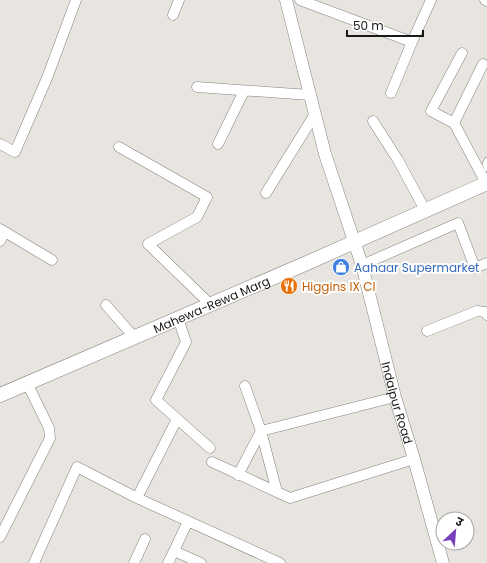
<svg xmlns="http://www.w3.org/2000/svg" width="487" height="563" viewBox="0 0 487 563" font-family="Poppins,'Noto Sans Devanagari',sans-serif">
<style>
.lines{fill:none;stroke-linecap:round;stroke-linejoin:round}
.service-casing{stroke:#85827d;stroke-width:6}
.minor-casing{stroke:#85827d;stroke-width:11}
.tertiary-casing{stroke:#85827d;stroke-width:13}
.secondary-casing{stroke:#85827d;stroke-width:15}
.service{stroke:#fff;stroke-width:5}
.minor{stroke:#fff;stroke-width:10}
.tertiary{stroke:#fff;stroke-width:12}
.secondary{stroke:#fff;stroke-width:14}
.labels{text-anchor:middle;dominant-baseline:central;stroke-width:4;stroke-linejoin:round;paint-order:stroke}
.shop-label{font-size:12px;fill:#366cbe;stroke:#fff;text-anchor:start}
.food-label{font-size:12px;fill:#c56008;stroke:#fff;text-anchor:start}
.street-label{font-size:12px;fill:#1b1a18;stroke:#fff}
</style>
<rect width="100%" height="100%" fill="#e8e4df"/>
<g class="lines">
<defs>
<path id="service" d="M 487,160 L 485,164 L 487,169"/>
<path id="minor" d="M 300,0 L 412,42 L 431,0
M 485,0 L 487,1
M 173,15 L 179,0
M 462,53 L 431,111 L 454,123 L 486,183
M 197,87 L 310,95
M 391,93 L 412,42
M 373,121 L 398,160 L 425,210
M 454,123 L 483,64
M 0,144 L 15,152 L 47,78 L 76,0
M 218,144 L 244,91
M 119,147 L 207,197 L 197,217 L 148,244 L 210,304
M 266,193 L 315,114
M 0,229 L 52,260
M 0,241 L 5,232
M 362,265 L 458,223 L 475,268 L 487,263
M 106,305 L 134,337
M 178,318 L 186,342 L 156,400 L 210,448
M 427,331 L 477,311 L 485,312 L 487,315
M 212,462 L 277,492 L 261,431 L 245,386
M 238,475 L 261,431 L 395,397
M 277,492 L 290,498 L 414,459
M 137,498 L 177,419
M 0,537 L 50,438 L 49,428 L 27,383
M 174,551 L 188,521
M 34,563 L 77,467 L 137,498 L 280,563
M 134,563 L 145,539
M 168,563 L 174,551 L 201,563"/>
<g id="tertiary">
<path id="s1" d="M 286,0 L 325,154 L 362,265 L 395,397 L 414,459 L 443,563"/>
</g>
<g id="secondary">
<path id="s2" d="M 0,395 L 307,263 L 487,183"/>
</g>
</defs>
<use href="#service" class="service-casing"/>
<use href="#minor" class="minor-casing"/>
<use href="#tertiary" class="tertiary-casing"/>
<use href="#secondary" class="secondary-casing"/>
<use href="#service" class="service"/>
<use href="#minor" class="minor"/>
<use href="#tertiary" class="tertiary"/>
<use href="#secondary" class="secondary"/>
</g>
<defs>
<symbol id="shop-disc" viewBox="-11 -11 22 22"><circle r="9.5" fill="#3f7fe0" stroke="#fff"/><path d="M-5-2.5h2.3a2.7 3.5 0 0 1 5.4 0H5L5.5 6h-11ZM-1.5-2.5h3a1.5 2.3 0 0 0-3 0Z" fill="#fff"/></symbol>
<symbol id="restaurant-disc" viewBox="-11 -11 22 22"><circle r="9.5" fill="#e8710a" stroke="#fff"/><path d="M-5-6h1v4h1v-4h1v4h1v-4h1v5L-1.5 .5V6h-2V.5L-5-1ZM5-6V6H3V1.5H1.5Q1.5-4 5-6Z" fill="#fff"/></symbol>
</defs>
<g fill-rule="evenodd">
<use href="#shop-disc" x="331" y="257" width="20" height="20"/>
<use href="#restaurant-disc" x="279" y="276" width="20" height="20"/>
</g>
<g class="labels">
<g class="shop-label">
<text x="354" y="267">Aahaar Supermarket</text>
</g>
<g class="food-label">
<text x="302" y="286">Higgins IX CI</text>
</g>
<g class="street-label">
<text stroke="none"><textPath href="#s2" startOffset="230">Mahewa-Rewa Marg</textPath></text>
<text stroke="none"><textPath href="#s1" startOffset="418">Indalpur Road</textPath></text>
</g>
</g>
<g transform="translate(455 531) rotate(26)"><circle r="19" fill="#ffffff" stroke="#a4a3a3"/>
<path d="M0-3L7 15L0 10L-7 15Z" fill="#7843ba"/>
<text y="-6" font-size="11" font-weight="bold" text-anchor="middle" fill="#1b1a18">उ</text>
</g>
<path d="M347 30v6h76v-6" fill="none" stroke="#1b1a18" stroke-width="2"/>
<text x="353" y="30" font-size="12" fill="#1b1a18" stroke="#ffffff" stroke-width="3" paint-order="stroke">50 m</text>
</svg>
